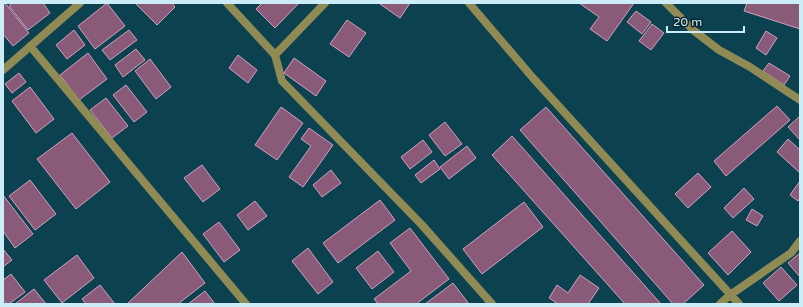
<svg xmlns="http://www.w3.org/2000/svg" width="803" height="307" viewBox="0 0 803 307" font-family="'Varela Round',sans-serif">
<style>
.building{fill:#8a5b78;stroke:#d3a0bf}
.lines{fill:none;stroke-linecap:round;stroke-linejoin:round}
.street{stroke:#908a55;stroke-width:8}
</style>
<rect width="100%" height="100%" fill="#0c4150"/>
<path class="building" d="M 3,3 L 5,3 L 29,33 L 13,46 L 3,34 Z
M 13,3 L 43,3 L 50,13 L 28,30 L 9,6 Z
M 107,3 L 125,26 L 95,49 L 78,26 Z
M 135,3 L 172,3 L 175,7 L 157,25 Z
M 262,3 L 299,3 L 275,28 L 256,9 Z
M 381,3 L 410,3 L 400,18 L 380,4 Z
M 579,3 L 634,3 L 607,41 L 590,29 L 599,17 Z
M 747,3 L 800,3 L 800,29 L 744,11 Z
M 636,11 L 651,22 L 642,34 L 627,22 Z
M 347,20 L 366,33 L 349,57 L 330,44 Z
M 652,24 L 664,33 L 651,50 L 639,41 Z
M 74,30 L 85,45 L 67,59 L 56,45 Z
M 129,30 L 137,40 L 110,60 L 102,50 Z
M 766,31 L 777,38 L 766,55 L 756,48 Z
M 136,49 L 145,60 L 123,77 L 115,65 Z
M 88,53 L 107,79 L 79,100 L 60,75 Z
M 238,55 L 257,70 L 248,83 L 229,68 Z
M 294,58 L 326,81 L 316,96 L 284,73 Z
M 150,59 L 171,87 L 156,99 L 135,71 Z
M 769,63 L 790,76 L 784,85 L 763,71 Z
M 19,73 L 26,82 L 12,93 L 5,84 Z
M 126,85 L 147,112 L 134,122 L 113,95 Z
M 30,87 L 54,119 L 36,133 L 12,101 Z
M 106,98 L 128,126 L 112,138 L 90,110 Z
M 777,106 L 790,120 L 726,176 L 714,161 Z
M 281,107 L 303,123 L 277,160 L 255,145 Z
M 546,107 L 704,285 L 683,304 L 673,304 L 520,130 Z
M 800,116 L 800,140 L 788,127 Z
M 445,122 L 462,144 L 445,156 L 429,135 Z
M 309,128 L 333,145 L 303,187 L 289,177 L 311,146 L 301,139 Z
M 72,133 L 110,182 L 76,209 L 37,159 Z
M 512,136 L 661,304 L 625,304 L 492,155 Z
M 788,139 L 800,150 L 800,173 L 777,152 Z
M 423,140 L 432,152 L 410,169 L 401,157 Z
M 467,146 L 476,158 L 449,179 L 440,167 Z
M 434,160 L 440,169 L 421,183 L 415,175 Z
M 202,165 L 220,189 L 203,202 L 184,178 Z
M 331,170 L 341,183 L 322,197 L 313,185 Z
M 698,173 L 711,187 L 688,208 L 675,194 Z
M 30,180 L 56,214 L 35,230 L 9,196 Z
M 800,181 L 800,198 L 798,201 L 790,195 Z
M 744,188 L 754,199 L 733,218 L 724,208 Z
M 3,195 L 33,234 L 15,248 L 3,231 Z
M 380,200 L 395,220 L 338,263 L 323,243 Z
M 255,201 L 267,216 L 248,230 L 237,215 Z
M 524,202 L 543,227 L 482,274 L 463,249 Z
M 752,209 L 763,216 L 757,226 L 746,220 Z
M 219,222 L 240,250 L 224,262 L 203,234 Z
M 410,228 L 449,279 L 416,304 L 378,304 L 374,299 L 411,271 L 390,243 Z
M 732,231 L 751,252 L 728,275 L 708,253 Z
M 308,248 L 333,282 L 318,294 L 292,261 Z
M 3,249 L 12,260 L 3,267 Z
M 378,251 L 394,272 L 372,289 L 356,268 Z
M 182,252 L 205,283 L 178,304 L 127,304 Z
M 800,253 L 800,277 L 788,263 Z
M 77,255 L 94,278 L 62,303 L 44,280 Z
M 781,267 L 797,285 L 779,301 L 763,283 Z
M 11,274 L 25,292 L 9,304 L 7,304 L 3,299 L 3,280 Z
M 580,275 L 599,288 L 588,304 L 558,304 L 549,298 L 557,285 L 568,293 Z
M 453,283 L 469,304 L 425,304 Z
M 100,285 L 115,304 L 86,304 L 82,299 Z
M 34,289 L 46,304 L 15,304 Z
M 205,291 L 215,304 L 188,304 Z"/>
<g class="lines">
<path class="street" d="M 227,3 L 275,55 L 282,81 L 422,225 L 492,304
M 469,3 L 533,78 L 739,304
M 666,3 L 693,30 L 719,50 L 750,67 L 800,100
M 30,46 L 246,304
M 275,55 L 325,3
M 3,70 L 80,3
M 720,304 L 730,295 L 791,253 L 800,241"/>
</g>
<rect width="803" height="307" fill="none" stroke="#ccecf7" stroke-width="8"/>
<path d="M667 26v6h77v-6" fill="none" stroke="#ccecf7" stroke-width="2"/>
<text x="673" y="26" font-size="12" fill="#ccecf7" stroke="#0a262e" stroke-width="3" paint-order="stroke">20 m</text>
</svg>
